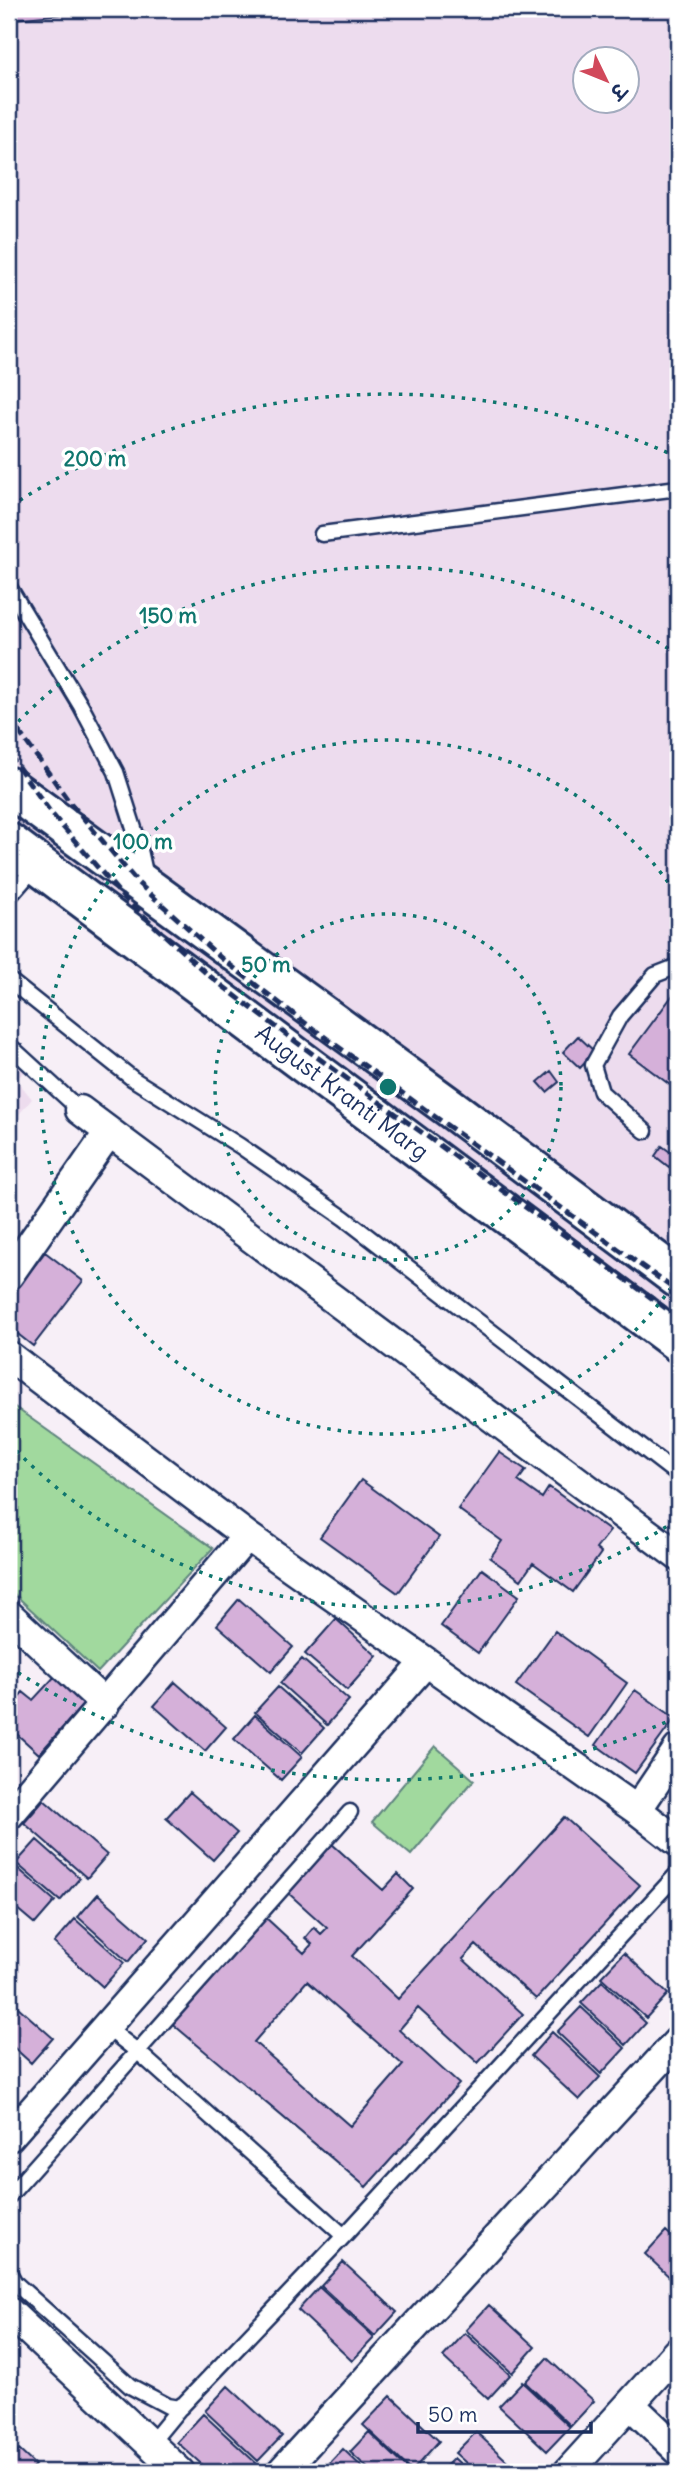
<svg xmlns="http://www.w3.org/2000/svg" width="687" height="2481" viewBox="0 0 687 2481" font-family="Delius,'Playpen Sans Deva',sans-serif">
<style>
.built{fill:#eddcee;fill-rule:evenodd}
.green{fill:#a1d99e;stroke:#5e847e;stroke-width:2}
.building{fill:#d5b0d9;stroke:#1b2f5e;stroke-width:2;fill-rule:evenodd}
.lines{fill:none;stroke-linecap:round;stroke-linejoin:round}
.lane-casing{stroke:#1b2f5e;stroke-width:19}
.street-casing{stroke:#1b2f5e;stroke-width:33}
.secondary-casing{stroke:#1b2f5e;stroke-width:44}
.lane{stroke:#fff;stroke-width:14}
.street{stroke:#fff;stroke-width:28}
.secondary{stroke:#fff;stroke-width:38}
.rail{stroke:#1b2f5e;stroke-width:5;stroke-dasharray:10 5;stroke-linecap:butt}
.ring{fill:none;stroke:#0f766e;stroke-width:3.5;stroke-dasharray:3.5 7}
.labels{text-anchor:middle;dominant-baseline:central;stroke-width:7;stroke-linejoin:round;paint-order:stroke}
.street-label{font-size:24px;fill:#1b2f5e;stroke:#fff}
.centre{fill:#0f766e;stroke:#fff;stroke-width:3.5}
.ring-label{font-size:21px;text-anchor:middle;font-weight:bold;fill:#0f766e;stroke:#fff;stroke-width:7;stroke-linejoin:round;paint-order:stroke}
</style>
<rect width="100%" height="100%" fill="#f7eff7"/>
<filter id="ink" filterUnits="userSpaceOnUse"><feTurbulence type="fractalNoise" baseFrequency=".0143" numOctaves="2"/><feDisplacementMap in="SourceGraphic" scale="14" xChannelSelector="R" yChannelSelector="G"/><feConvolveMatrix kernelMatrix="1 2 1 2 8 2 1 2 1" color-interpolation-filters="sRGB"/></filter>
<g filter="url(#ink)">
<path class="built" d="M 9,9 L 678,9 L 678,1315 L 9,818 ZM 586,60 L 628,60 L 628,102 L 586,102 Z
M 9,1059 L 25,1072 L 16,1079 L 32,1099 L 9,1126 Z"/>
<path class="green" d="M 9,1403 L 213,1548 L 98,1672 L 9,1589 Z
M 435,1746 L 474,1780 L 411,1855 L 372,1822 Z"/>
<path class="building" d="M 14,9 L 82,9 L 83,12 L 15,19 Z
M 678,988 L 678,1091 L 629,1054 Z
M 578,1036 L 595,1052 L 580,1068 L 563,1052 Z
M 551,1071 L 559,1082 L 547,1092 L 538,1082 Z
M 662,1146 L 677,1157 L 669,1167 L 655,1156 Z
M 45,1252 L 83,1281 L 33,1346 L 9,1327 L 9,1299 Z
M 499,1452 L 526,1470 L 518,1481 L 542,1498 L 549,1487 L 610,1531 L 596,1549 L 601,1553 L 573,1592 L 533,1563 L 521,1580 L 490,1558 L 502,1541 L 458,1509 Z
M 361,1480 L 439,1537 L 398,1593 L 320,1537 Z
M 482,1569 L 519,1596 L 478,1653 L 441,1626 Z
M 239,1599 L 293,1647 L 271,1672 L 217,1625 Z
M 336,1619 L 377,1656 L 347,1690 L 305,1654 Z
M 555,1631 L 627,1683 L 589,1737 L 516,1685 Z
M 302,1659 L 349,1700 L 327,1725 L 280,1683 Z
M 58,1673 L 88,1699 L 39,1754 L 9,1727 L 9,1708 L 23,1692 L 33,1700 Z
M 175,1682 L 226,1727 L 205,1751 L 154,1706 Z
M 278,1687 L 324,1728 L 302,1753 L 255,1712 Z
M 635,1690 L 675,1718 L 635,1773 L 596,1745 Z
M 255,1715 L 302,1757 L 281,1780 L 234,1739 Z
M 190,1792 L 237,1833 L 213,1860 L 166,1818 Z
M 44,1800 L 107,1855 L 87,1878 L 24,1823 Z
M 564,1817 L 640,1885 L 536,1999 L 476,1945 L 463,1959 L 523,2014 L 478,2063 L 418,2008 L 399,2030 L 459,2084 L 366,2187 L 169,2021 L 265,1917 L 304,1953 L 312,1944 L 305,1938 L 314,1927 L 321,1934 L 327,1928 L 287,1892 L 332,1844 L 383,1890 L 398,1874 L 413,1889 L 352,1956 L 398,1999 ZM 307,1981 L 403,2065 L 350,2126 L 254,2042 Z
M 37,1840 L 80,1878 L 60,1901 L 16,1863 Z
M 13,1864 L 55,1901 L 35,1924 L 9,1902 L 9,1869 Z
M 98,1894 L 148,1938 L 128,1962 L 78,1917 Z
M 75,1919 L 124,1963 L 103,1987 L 54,1943 Z
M 624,1953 L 668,1994 L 646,2018 L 601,1977 Z
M 602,1981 L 646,2023 L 626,2045 L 581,2003 Z
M 9,1999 L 53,2038 L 31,2063 L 9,2043 Z
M 581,2007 L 625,2048 L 601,2074 L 557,2032 Z
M 552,2032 L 600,2077 L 579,2100 L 531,2056 Z
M 666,2231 L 678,2242 L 678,2285 L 645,2254 Z
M 343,2262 L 397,2312 L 375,2336 L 321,2286 Z
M 319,2287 L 374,2338 L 352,2361 L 298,2310 Z
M 489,2305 L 535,2347 L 512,2373 L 466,2330 Z
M 465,2333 L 510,2375 L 488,2399 L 443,2357 Z
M 547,2358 L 594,2401 L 571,2426 L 525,2382 Z
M 522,2382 L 570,2427 L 547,2451 L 499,2406 Z
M 228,2386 L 282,2436 L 258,2461 L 205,2411 Z
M 391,2396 L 439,2441 L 412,2471 L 363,2425 Z
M 203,2414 L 257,2464 L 249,2472 L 210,2472 L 177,2442 Z
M 369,2432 L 409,2470 L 407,2472 L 372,2472 L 350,2452 Z
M 476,2432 L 519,2472 L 476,2472 L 455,2453 Z
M 343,2449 L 367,2472 L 321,2472 Z
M 19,2450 L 35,2465 L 28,2472 L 9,2472 L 9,2462 Z
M 454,2458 L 469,2472 L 440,2472 Z"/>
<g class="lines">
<defs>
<path id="lane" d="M 322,534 L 678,488
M 9,587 L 81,706 L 116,772 L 138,841 L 146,877
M 9,897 L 37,865
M 9,980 L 133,1079 L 240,1146 L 344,1218 L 678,1475
M 9,1045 L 80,1110
M 645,1131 L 601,1092 L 593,1065 L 620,1016 L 655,975 L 678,966
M 106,2027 L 137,2051 L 344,2236
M 9,2196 L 350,1812
M 9,2272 L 15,2283 L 130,2386 L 168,2406 L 180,2408 L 344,2236 L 678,1873
M 150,2444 L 182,2405"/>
<path id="street" d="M 80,1110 L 678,1556
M 9,1275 L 109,1132
M 9,1356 L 247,1536 L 637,1810 L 678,1842
M 9,1615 L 105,1704
M 637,1810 L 678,1749
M 9,1815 L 247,1536
M 9,2137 L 426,1662
M 9,2312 L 180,2472
M 630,2404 L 678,2450
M 281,2472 L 678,2041
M 568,2472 L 678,2351"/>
<g id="secondary">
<path d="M 9,787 L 449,1107 L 678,1278"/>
<path id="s1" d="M 9,843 L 678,1342"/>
</g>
</defs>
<use href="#lane" class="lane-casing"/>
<use href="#street" class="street-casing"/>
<use href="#secondary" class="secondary-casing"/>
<use href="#lane" class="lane"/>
<use href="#street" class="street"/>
<use href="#secondary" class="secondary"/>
<path class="rail" d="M 9,718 L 68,800 L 138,883 L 221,958 L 304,1022 L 678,1292
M 9,754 L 51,813 L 123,897 L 207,974 L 292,1039 L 678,1317"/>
</g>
</g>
<g class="ring">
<circle cx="388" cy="1087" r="173"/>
<path d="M677 1279A347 347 0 1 1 677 895"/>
<path d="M675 1521A520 520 0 0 1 11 1445M11 729A520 520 0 0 1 675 653"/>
<path d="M675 1718A693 693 0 0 1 11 1668M11 506A693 693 0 0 1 675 456"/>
</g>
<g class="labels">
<g class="street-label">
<text stroke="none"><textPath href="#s1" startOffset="416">August Kranti Marg</textPath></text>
</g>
</g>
<circle cx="388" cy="1087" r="10" class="centre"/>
<g class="ring-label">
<text x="95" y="466">200 m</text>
<text x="168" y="623">150 m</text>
<text x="143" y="849">100 m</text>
<text x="266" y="972">50 m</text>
</g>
<rect width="687" height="2481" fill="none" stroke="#fff" stroke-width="35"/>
<rect x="18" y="18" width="652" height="2446" fill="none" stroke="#1b2f5e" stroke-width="2.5" filter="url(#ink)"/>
<g transform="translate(606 80) rotate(133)"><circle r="33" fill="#ffffff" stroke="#a4acbf" stroke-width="2"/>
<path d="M0-5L12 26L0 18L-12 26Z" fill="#d1495b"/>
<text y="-10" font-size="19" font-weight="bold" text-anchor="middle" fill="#1b2f5e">उ</text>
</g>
<path d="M418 2422v10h173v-10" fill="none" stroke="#1b2f5e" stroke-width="3.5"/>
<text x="428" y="2422" font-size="21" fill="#1b2f5e" stroke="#ffffff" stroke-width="5" paint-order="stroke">50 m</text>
</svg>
